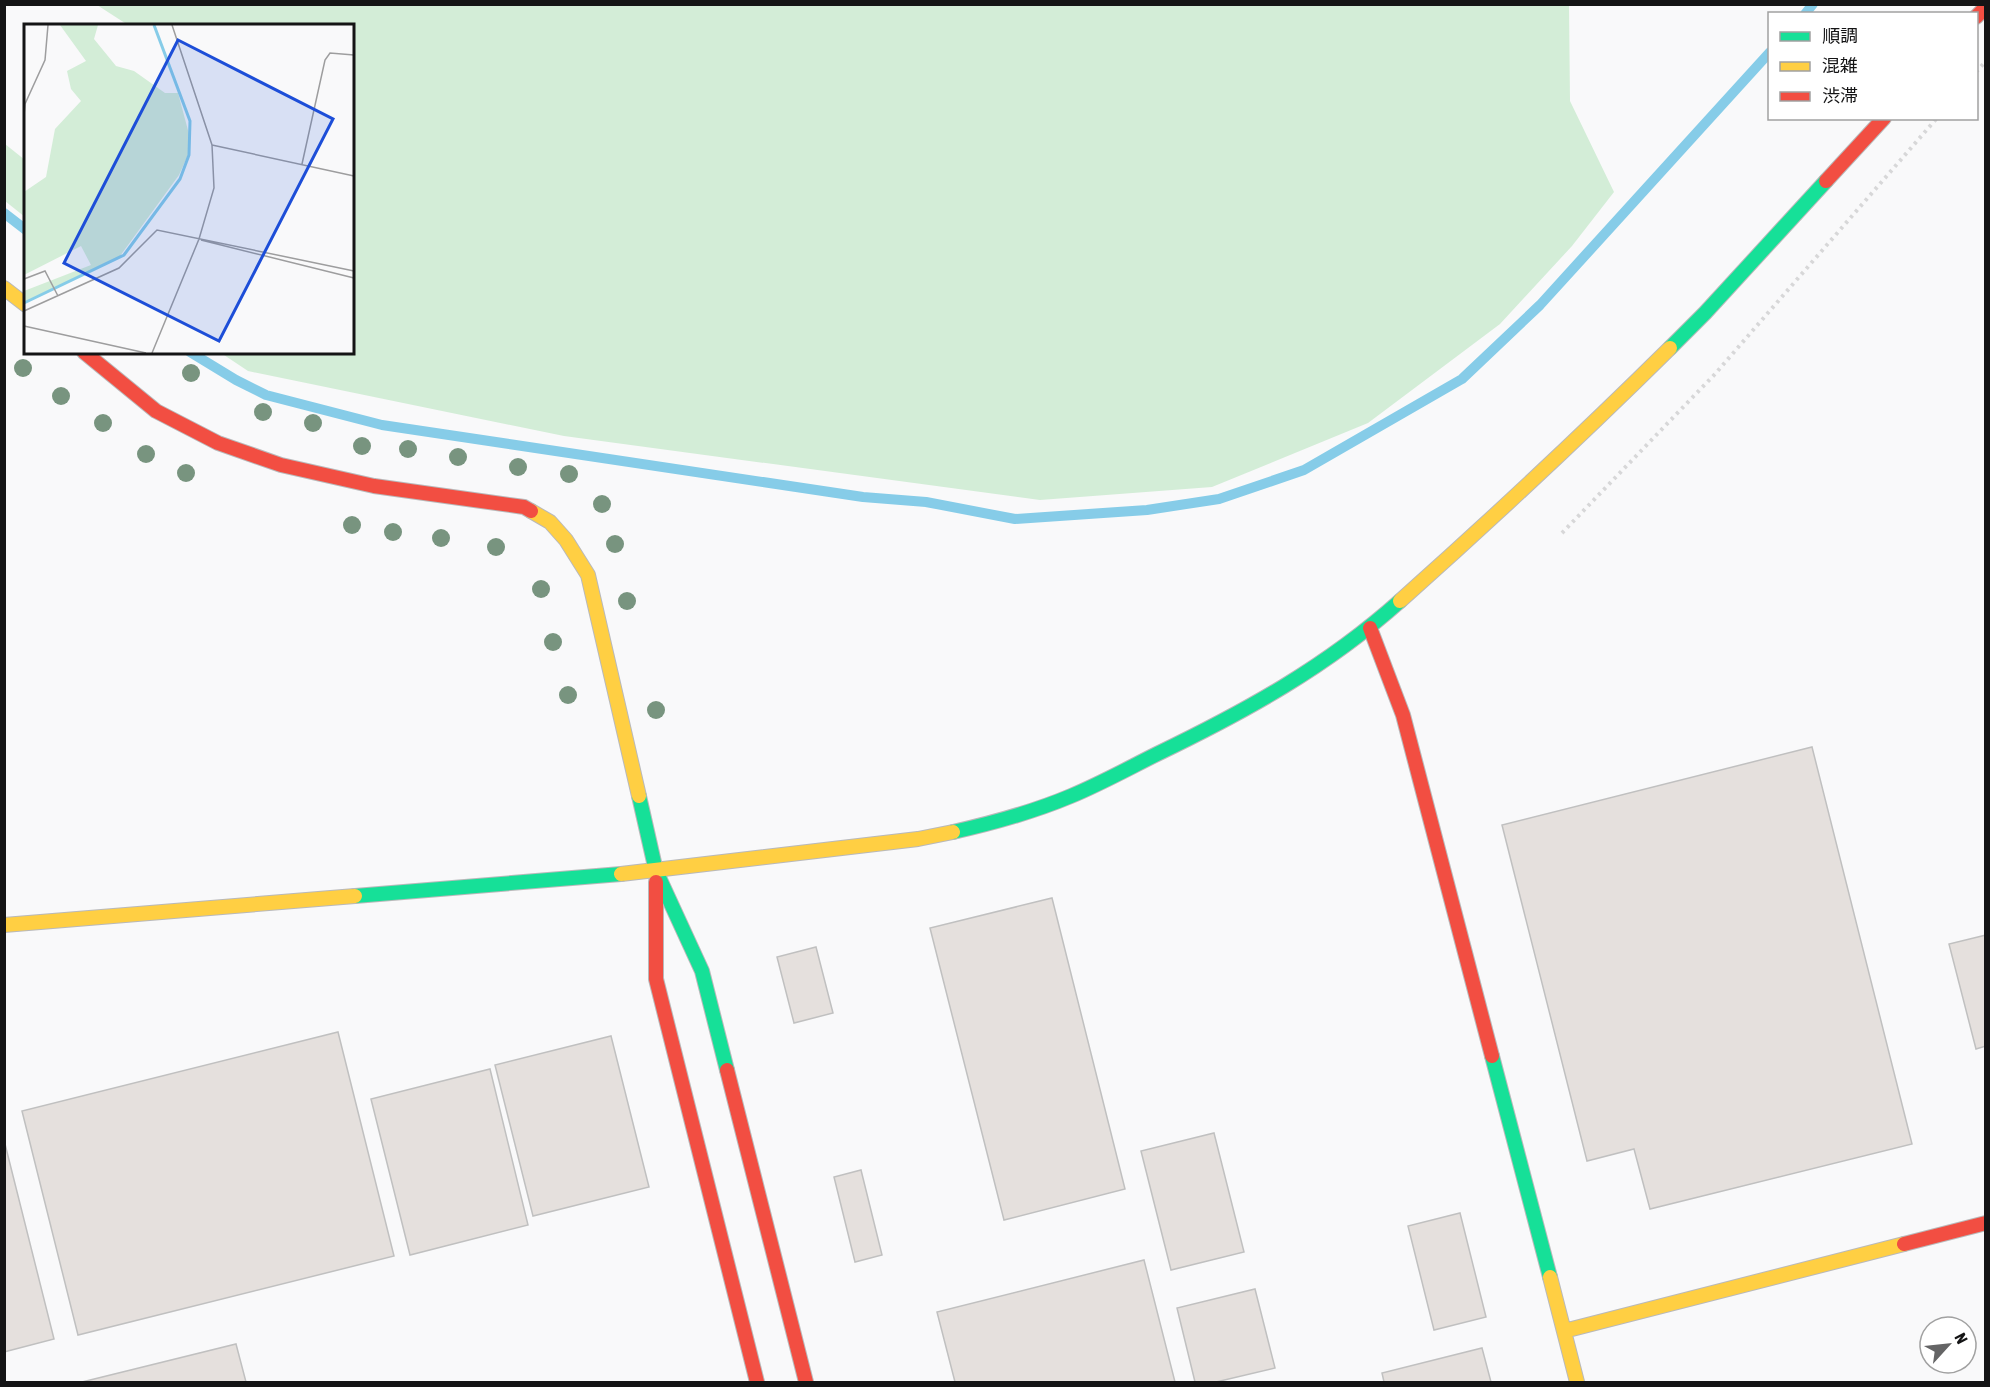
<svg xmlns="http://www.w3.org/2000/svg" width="1990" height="1387" viewBox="0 0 1990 1387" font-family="'Asap Condensed','Noto Sans JP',sans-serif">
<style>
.green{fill:#d3edd7}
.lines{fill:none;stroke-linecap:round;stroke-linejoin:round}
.stream{stroke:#86cce8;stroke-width:10}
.building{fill:#e5e0dd;stroke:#c0c0c0;stroke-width:1.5}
.fast-casing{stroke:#b9b9ba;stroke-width:16}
.slow-casing{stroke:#b9b9ba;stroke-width:16}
.jam-casing{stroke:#b9b9ba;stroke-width:16}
.path{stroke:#d7d7d8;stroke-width:4;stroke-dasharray:3 4.5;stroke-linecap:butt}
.fast{stroke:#16e098;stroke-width:14}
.slow{stroke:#ffcf43;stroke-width:14}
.jam{stroke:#f24e42;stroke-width:14}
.tree{fill:#78947f}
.inset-river{fill:none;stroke:#86cce8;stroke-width:3}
.inset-road{fill:none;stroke:#9d9d9e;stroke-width:1.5}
.view{fill:#1d4ed8;fill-opacity:0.15;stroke:#1d4ed8;stroke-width:3}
.inset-edge{fill:none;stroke:#141415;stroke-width:3}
</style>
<rect width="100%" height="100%" fill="#f9f9fa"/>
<path class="green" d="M 97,5 L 1569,5 L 1570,101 L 1614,192 L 1572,246 L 1500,324 L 1368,423 L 1212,487 L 1040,500 L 564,436 L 248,371 L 221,353 L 352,352 L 352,26 L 128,25 Z
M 5,144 L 25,160 L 25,217 L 5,201 Z"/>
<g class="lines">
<path class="stream" d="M 1805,14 L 1813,4
M 4,213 L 26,230
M 190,352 L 236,380 L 266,395 L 382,425 L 863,497 L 926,502 L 1015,519 L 1147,510 L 1219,499 L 1304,470 L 1462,379 L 1540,305 L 1770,52"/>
</g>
<path class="building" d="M 1812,747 L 1912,1144 L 1650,1209 L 1634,1149 L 1587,1161 L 1502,825 Z
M 1052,898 L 1125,1189 L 1004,1220 L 930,928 Z
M 1986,935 L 1986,1046 L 1976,1049 L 1949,944 Z
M 816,947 L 833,1013 L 794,1023 L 777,957 Z
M 338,1032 L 394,1256 L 78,1335 L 22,1111 Z
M 611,1036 L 649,1187 L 533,1216 L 495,1065 Z
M 490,1069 L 528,1225 L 410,1255 L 371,1099 Z
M 1214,1133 L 1244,1252 L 1171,1270 L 1141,1151 Z
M 4,1140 L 54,1339 L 4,1352 Z
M 861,1170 L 882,1255 L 855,1262 L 834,1177 Z
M 1460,1213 L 1486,1317 L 1434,1330 L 1408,1226 Z
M 1144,1260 L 1175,1382 L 955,1382 L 937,1312 Z
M 1255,1289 L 1275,1368 L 1216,1382 L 1195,1382 L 1177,1308 Z
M 236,1344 L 246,1382 L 82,1382 Z
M 1482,1348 L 1491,1382 L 1384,1382 L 1382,1373 Z"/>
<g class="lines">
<defs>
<path id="fast" d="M 1670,348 L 1705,313 L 1826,181
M 639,796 L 656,871 L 702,971 L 727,1070
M 953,832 C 993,823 1033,812 1071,796 C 1100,784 1129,768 1157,754 C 1246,711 1326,667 1400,601
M 355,896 L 621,874
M 1492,1056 L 1550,1277"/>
<path id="slow" d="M 4,288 L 26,305
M 531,511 L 550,522 L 566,540 L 588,575 L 639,796
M 1400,601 C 1492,519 1582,435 1670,348
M 621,874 L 918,839 L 953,832
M 4,925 L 355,896
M 1550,1277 L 1577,1382
M 1564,1331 L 1904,1244"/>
<path id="jam" d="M 1976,17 L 1986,7
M 1826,181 L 1884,118
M 84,352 L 156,411 L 218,443 L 281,465 L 374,486 L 524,507 L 531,511
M 1370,628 L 1403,715 L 1492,1056
M 656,882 L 656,979 L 757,1382
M 727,1070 L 806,1382
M 1904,1244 L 1986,1223"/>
</defs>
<use href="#fast" class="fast-casing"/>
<use href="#slow" class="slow-casing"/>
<use href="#jam" class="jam-casing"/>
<path class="path" d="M 1976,72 L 1986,61
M 1562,533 L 1715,374 L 1937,118"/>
<use href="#fast" class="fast"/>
<use href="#slow" class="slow"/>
<use href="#jam" class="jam"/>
</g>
<g class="tree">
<circle cx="23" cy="368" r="9"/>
<circle cx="191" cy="373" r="9"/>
<circle cx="61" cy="396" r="9"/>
<circle cx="263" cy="412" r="9"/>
<circle cx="103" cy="423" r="9"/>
<circle cx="313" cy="423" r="9"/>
<circle cx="362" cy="446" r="9"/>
<circle cx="408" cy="449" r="9"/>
<circle cx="146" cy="454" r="9"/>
<circle cx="458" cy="457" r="9"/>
<circle cx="518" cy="467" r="9"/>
<circle cx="186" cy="473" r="9"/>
<circle cx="569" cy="474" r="9"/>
<circle cx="602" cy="504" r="9"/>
<circle cx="352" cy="525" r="9"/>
<circle cx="393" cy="532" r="9"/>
<circle cx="441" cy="538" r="9"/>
<circle cx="615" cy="544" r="9"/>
<circle cx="496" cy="547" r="9"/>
<circle cx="541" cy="589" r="9"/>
<circle cx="627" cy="601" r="9"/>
<circle cx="553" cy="642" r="9"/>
<circle cx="568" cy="695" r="9"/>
<circle cx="656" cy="710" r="9"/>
</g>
<g transform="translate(24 24)">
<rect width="330" height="330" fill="#f9f9fa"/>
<path d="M 36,1 L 74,1 L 70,15 L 92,42 L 110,47 L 141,69 L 154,69 L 165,110 L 164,131 L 155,151 L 96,232 L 0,278 L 0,267 L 67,241 L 57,222 L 0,251 L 0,168 L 22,153 L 31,105 L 57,77 L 47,65 L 43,47 L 62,37 Z" fill="#d3edd7"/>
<path class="inset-river" d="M 0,279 L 100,231 L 156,155 L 165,131 L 166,97 L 130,1"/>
<path class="inset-road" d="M 0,91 L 1,80 L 21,36 L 24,1M 188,121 L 330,152M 278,140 L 301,36 L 306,29 L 330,31M 177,216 L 330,254M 0,255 L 21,247 L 34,272M 0,287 L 95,244 L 133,206 L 330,247M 0,302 L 122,329M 128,329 L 175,215 L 190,164 L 188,121 L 148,1"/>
<path class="view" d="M 154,16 L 309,95 L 195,317 L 40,239 Z"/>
<rect width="330" height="330" class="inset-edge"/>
</g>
<rect width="1990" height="1387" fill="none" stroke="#141415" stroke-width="12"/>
<rect x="1768" y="12" width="210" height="108" fill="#ffffff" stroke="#a1a1a1" stroke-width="1.5"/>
<rect x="1780" y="32" width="30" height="9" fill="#16e098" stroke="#a1a1a1" stroke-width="1.5"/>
<text x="1822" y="42" font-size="18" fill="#141415">順調</text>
<rect x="1780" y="62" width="30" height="9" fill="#ffcf43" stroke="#a1a1a1" stroke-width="1.5"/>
<text x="1822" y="72" font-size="18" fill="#141415">混雑</text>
<rect x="1780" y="92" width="30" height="9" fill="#f24e42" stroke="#a1a1a1" stroke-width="1.5"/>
<text x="1822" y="102" font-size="18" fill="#141415">渋滞</text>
<g transform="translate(1948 1345) rotate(63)"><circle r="28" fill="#ffffff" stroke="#a1a1a1" stroke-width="1.5"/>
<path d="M0-4.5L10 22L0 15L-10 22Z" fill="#646465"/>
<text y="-9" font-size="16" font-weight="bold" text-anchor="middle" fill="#141415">N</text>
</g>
</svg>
